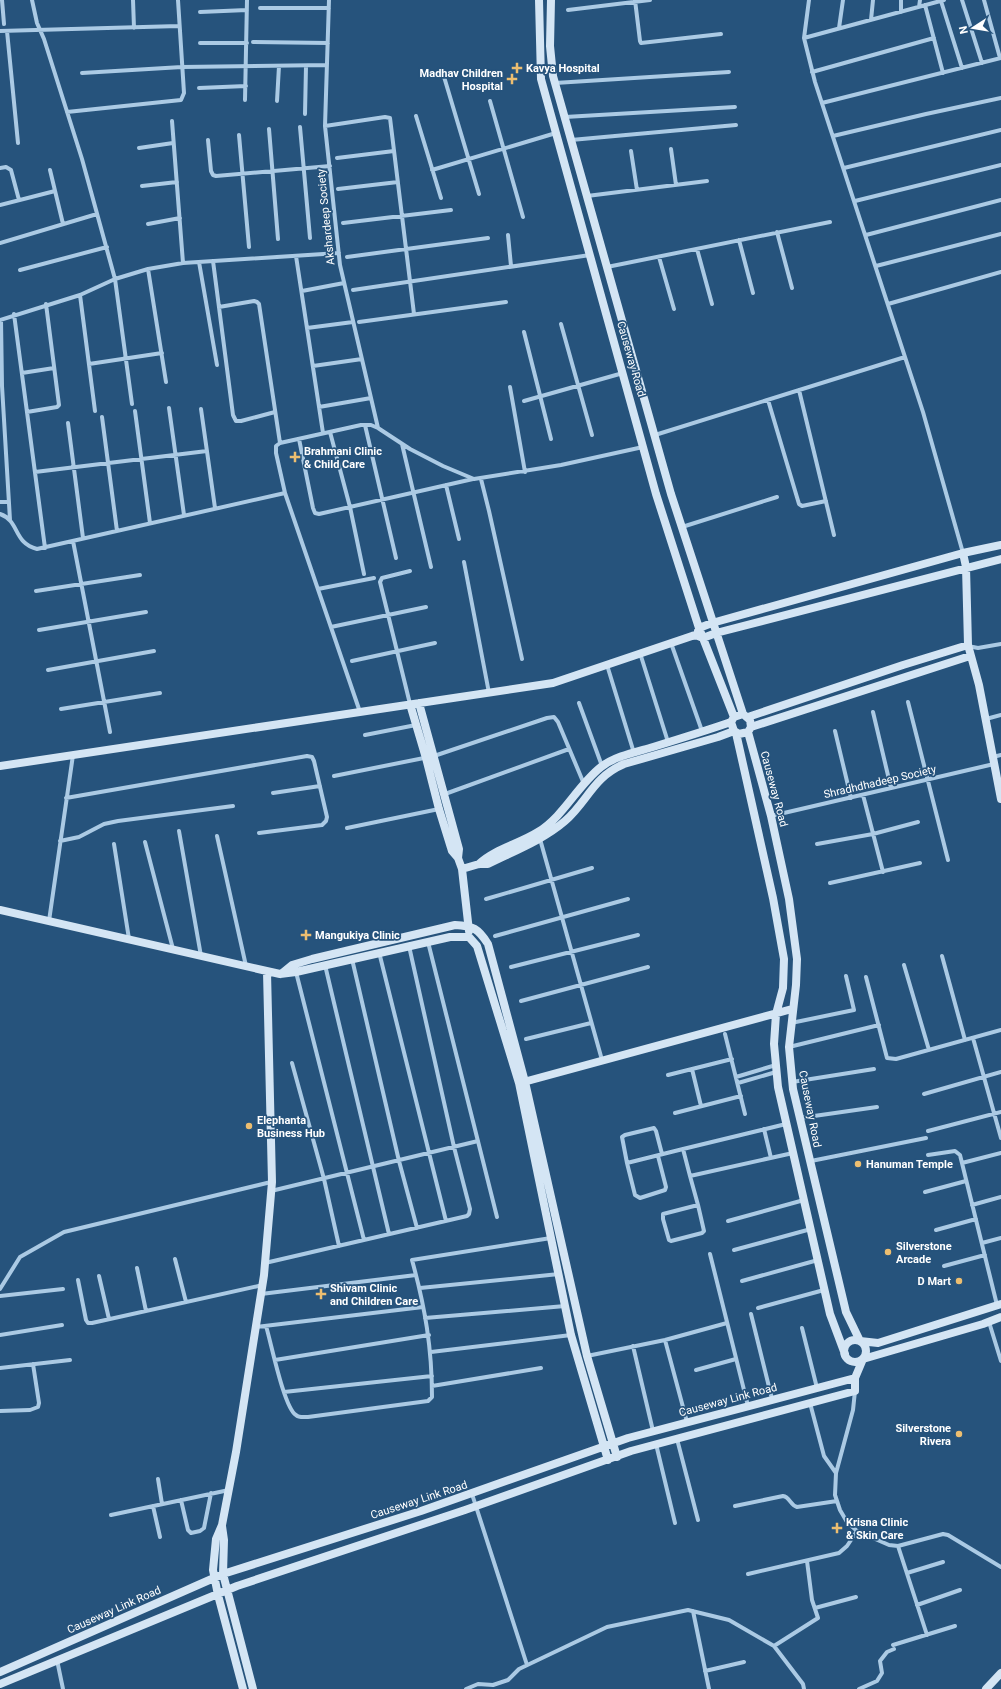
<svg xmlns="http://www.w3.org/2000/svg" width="1001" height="1689" viewBox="0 0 1001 1689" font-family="Roboto,sans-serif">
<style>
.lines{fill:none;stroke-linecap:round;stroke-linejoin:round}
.street{stroke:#abcae4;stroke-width:4}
.secondary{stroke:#d4e5f4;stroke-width:8}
.poi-dot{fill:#edbe70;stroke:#26537c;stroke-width:1.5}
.labels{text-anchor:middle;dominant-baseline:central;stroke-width:3.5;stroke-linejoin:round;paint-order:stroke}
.poi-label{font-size:11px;font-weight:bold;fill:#fff;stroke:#26537c;text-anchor:start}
.street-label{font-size:11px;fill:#fff;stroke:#26537c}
</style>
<rect width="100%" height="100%" fill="#26537c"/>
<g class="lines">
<path class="street" d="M 2,0 L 4,24
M 133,0 L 134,28
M 329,0 L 325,126 L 340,265 L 378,428
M 635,0 L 640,41 L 641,43 L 721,34
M 809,0 L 804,38 L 815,82 L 923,412 L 963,553
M 962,0 L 982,63
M 984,0 L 1000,58
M 941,1 L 962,68
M 925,5 L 943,73
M 919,7 L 920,0
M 260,8 L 329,8
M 568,10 L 650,0
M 200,12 L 247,10
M 901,12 L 901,0
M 871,20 L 873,0
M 839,28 L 843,0
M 0,31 L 179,26
M 7,31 L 18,143
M 804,38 L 944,0
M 253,42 L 328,43
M 200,43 L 247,43
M 442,70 L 479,194
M 812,72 L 934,38
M 82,73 L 182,67 L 327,65
M 555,83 L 729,72
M 199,88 L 246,86
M 245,100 L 247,0
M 277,101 L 279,66
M 490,101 L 523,217
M 822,103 L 1001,58
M 67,112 L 181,100 L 184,93 L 178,0
M 305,114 L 306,66
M 416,116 L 441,198
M 565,117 L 735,107
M 172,121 L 183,263
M 325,126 L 385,117 L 390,118 L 414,314
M 300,127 L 310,238
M 269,129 L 278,239
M 239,135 L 249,247
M 833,136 L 926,114 L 1001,98
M 208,140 L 211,171 L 213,175 L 216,176 L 330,166
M 571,140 L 736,125
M 139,148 L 173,143
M 671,149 L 676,185
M 631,151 L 637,190
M 337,158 L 394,151
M 0,168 L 6,167 L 11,170 L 19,200
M 844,168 L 1001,130
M 50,170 L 63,224
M 432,170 L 556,133
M 142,186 L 177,182
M 338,189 L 398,182
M 587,196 L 707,181
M 855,201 L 1001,165
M 0,205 L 55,191
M 343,223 L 451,210
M 148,224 L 180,218
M 777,232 L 792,288
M 508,235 L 511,266
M 866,235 L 1001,200
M 739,240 L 753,293
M 0,243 L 97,214
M 697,249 L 712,304
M 296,256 L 323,433
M 347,257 L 488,238
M 659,257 L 674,309
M 213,261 L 233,415 L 236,421 L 241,421 L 275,412
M 199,262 L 217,365
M 876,266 L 1001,234
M 607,267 L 830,222
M 148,269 L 166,382
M 20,270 L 107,247
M 353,290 L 590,255
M 302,291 L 344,283
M 80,295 L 95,411
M 888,304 L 1001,272
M 219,307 L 254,301 L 257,302 L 259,304 L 280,443
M 14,314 L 45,548
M 0,320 L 80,295 L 115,279 L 82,159 L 44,39 L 37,23 L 32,0
M 1,320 L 2,386 L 10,520
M 359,322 L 506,302
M 561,324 L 592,435
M 307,328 L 353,322
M 524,332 L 551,439
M 89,364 L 162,353
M 313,366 L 362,359
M 22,373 L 54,368
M 510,387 L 525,472
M 799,390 L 834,535
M 768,400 L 799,504 L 802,506 L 826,501
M 524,401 L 623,373
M 132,404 L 115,279 L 148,269 L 183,263 L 339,253
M 319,407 L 371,398
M 169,408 L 184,515
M 201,409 L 215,508
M 135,411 L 150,523
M 27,412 L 57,407 L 59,405 L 46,304
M 102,417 L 117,531
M 68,423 L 83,538
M 365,425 L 396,558
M 330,432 L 350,507 L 364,574
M 655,435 L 905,357
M 299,439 L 313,508 L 315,513 L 319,514 L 473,479
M 402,444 L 431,567
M 35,472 L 207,451
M 481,479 L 489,511 L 522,659
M 446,485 L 459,539
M 0,502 L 9,502
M 0,514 C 20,521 13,543 37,549 L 285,493
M 682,527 L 777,497
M 73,541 L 110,732
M 464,562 L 489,693
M 318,589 L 374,578
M 36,591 L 140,575
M 331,627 L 426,607
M 39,630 L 146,612
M 671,643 L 702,731
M 968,646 L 978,648 L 1001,644
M 640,653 L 668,742
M 352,661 L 435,643
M 607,665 L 634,753
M 48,670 L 154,651
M 908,702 L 948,860
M 579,703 L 602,766
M 410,704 L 380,582 L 382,578 L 410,571
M 61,709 L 160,693
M 360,712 L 285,493 L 276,453 L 276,446 L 280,443 L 361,425 L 371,425 L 378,428 L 410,449 L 443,466 L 474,479 L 561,465 L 643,447
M 873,712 L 891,788
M 986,719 L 1001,715
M 835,731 L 851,798
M 365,735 L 416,725
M 993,757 L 1001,755
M 334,776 L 434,756 L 547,718 L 554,717 L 558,722 L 584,784
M 273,793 L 320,786
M 445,794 L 569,749
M 863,795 L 883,872
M 66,798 L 307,756 L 312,757 L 314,761 L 327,817 L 326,821 L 322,825 L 259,833
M 771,816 L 994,764
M 347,828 L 439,809
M 179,831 L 201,956
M 217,836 L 246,966
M 540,839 L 602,1060
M 60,841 L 79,837 L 104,824 L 118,821 L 233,806
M 145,842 L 173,949
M 114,844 L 129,939
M 817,844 L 873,834 L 918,822
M 830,883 L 920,863
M 486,899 L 592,868
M 49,921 L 73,755
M 495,936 L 628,899
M 428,942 L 497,1217
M 379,952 L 446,1221
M 942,956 L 965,1040
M 352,959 L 399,1161 L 417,1228
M 325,965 L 389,1234
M 904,965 L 929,1050
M 511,967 L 638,935
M 296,972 L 364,1240
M 866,977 L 887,1058 L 896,1059 L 1001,1030
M 521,1001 L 648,967
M 791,1023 L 854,1010 L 846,976
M 725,1034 L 745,1114
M 973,1038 L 1001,1138
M 526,1039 L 591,1023
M 789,1047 L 879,1025
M 292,1063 L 324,1179 L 339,1246
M 692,1069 L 701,1106
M 668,1075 L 732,1059
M 736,1077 L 776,1065
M 792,1082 L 874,1069
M 738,1083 L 776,1072
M 924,1094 L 1001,1072
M 675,1113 L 741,1096
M 800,1118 L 877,1107
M 786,1124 L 683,1149 L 690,1176 L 793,1153
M 764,1129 L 771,1158
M 928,1131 L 1001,1112
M 662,1154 L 656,1131 L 654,1128 L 625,1135 L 622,1137 L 627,1163 L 683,1149
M 928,1155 L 955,1151 L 960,1155 L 997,1305
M 811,1161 L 926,1138
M 627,1163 L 635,1195 L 640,1198 L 665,1190 L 666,1187 L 658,1156
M 962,1163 L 1001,1153
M 690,1176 L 698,1205 L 704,1231 L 702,1233 L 671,1241 L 669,1240 L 663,1219 L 663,1214 L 698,1205
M 271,1191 L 478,1141
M 925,1192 L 966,1181
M 972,1205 L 1001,1197
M 728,1221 L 804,1200
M 936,1230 L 976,1219
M 982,1243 L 1001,1238
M 734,1250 L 811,1229
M 710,1254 L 748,1406
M 175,1259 L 186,1302
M 265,1263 L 467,1216 L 469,1214 L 470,1209 L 454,1147 L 409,946
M 944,1266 L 985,1255
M 137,1268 L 146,1311
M 99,1276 L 109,1319
M 78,1280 L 86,1320 L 88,1323 L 92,1323 L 263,1285
M 742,1281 L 818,1260
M 420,1288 L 559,1274
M 0,1289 L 20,1257 L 64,1232 L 271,1182
M 261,1294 L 416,1275
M 0,1296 L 63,1289
M 758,1308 L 824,1290
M 751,1314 L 772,1399
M 425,1318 L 565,1306
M 989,1322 L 1001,1361
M 266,1326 C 271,1342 284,1408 296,1415 C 299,1418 304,1417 308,1417 L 428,1401 L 432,1397 C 432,1348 425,1307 412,1260 L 551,1238
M 256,1327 L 423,1307
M 802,1328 L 817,1388
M 0,1335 L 62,1325
M 665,1340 L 687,1422
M 633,1346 L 653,1431
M 431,1352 L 571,1335
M 587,1356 L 665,1340 L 727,1323
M 275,1360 L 429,1335
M 0,1368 L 70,1360
M 696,1370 L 736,1359
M 432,1386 L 541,1368
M 855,1391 L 853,1410 L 836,1473 L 835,1495 L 840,1510 L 847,1522 L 857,1531 L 889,1545 L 898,1546 L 943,1534 L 948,1535 L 1001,1567
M 284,1392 L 432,1376
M 810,1403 L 824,1456 L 836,1473
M 0,1411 L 30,1410 L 38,1407 L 39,1403 L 33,1364
M 677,1439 L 698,1520
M 656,1444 L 675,1523
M 158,1479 L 162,1504
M 472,1494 L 527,1665
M 181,1500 L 188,1530 L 191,1533 L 200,1531 L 204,1528 L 211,1493
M 153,1506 L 160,1537
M 735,1506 L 783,1496 C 790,1497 790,1505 797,1507 L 837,1501
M 111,1515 L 229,1490
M 898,1546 L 927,1635
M 907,1573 L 943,1562
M 748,1574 L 839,1553 L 847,1546 L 857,1531
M 917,1605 L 960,1590
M 815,1608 L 856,1597
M 693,1611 L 709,1689
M 893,1645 L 955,1626
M 774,1646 L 818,1618 L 812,1600 L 807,1561
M 57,1660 L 63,1689
M 705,1671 L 744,1662
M 466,1689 L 478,1684 L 493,1685 L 508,1680 L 519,1669 L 607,1627 L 688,1610 L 729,1620 L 774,1646 L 803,1684 L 804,1689
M 859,1689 L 877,1681 L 882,1673 L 880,1661 L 887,1652 L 894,1649"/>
<path class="secondary" d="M 539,0 L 541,79 L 656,494 L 699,628 L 734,717
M 551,0 L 550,46 L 553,76 L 671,494 L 743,714
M 963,553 L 966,567 L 968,645 L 979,685 L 1001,799
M 698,631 L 699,628 L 712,623 L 963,553 L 1001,545
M 419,703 L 459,849 L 458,858 L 462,869 L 469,931
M 410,704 L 426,758 L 439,809 L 452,851 L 458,858
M 748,717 L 903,665 L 968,645
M 751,727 L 970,656
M 748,732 L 739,734 L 734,731 L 731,722 L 734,717 L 743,714 L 750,720 L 751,727 L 748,732 L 771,816 L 789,899 L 797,959 L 796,985 L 789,1047 L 793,1089 L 846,1312 L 860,1341 L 878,1343 L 1001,1304
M 736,733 L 773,898 L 784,959 L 783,988 L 776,1014 L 774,1044 L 778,1087 L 830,1314 L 845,1354
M 0,766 L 553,683 L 692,636 L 696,635 L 703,638 L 716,633 L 1001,559
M 479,864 C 495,849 519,844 538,832 C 564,816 577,786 601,767 C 615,756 636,752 653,747 C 679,739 705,731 731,722
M 462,869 L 479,864 L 488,864 C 514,851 543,840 565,821 C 588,801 593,777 624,764 L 718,737 L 734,731
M 0,910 L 280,974 L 296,972 L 450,937 L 469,937 L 477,946 L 519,1083 L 571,1335 L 608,1460
M 281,974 L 292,965 L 312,959 L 455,925 C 473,926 478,928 488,944 L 525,1082 L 587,1356 L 617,1457
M 520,1083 L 792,1009
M844 1351a11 11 0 1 1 22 0a11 11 0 1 1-22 0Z
M 222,1526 L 224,1540 L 223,1574 L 253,1689
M 0,1672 L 223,1574 L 421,1511 L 628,1438 L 855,1378
M 0,1684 L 237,1586 L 465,1510 L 631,1451 L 855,1391 L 855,1378 L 863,1359 L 983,1324 L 1001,1317
M 243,1689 L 218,1595 L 213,1570 L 216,1539 L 222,1525 L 236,1452 L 264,1275 L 272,1182 L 267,972
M 986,1689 L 1001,1673"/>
</g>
<g class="poi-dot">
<path d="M515 62h4v4h4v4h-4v4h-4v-4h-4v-4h4z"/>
<path d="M510 73h4v4h4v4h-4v4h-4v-4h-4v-4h4z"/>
<path d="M293 451h4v4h4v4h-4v4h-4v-4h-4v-4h4z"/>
<path d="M304 929h4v4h4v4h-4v4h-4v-4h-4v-4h4z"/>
<circle cx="249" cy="1126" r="4"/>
<circle cx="858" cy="1164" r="4"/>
<circle cx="888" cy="1252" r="4"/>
<circle cx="959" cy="1281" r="4"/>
<path d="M319 1288h4v4h4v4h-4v4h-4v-4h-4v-4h4z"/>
<circle cx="959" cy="1434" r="4"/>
<path d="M835 1522h4v4h4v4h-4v4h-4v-4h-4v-4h4z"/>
</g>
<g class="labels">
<g class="poi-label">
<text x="526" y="68">Kavya Hospital</text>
<text x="503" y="73" text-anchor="end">Madhav Children<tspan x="503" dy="13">Hospital</tspan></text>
<text x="304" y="451">Brahmani Clinic<tspan x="304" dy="13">&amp; Child Care</tspan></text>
<text x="315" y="935">Mangukiya Clinic</text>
<text x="257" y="1120">Elephanta<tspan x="257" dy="13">Business Hub</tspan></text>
<text x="866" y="1164">Hanuman Temple</text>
<text x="896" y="1246">Silverstone<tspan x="896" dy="13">Arcade</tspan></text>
<text x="951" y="1281" text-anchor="end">D Mart</text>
<text x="330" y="1288">Shivam Clinic<tspan x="330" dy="13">and Children Care</tspan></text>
<text x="951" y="1428" text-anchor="end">Silverstone<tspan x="951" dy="13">Rivera</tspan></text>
<text x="846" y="1522">Krisna Clinic<tspan x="846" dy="13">&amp; Skin Care</tspan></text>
</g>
<g class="street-label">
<text transform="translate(326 217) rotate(-96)">Akshardeep Society</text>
<text transform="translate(631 359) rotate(74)">Causeway Road</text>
<text transform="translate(880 782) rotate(-13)">Shradhdhadeep Society</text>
<text transform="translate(774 789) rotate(75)">Causeway Road</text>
<text transform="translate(810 1109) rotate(79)">Causeway Road</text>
<text transform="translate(728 1400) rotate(-15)">Causeway Link Road</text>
<text transform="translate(419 1500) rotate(-18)">Causeway Link Road</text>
<text transform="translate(114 1610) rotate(-24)">Causeway Link Road</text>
</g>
</g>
<g transform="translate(973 28) rotate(258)" stroke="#26537c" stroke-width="3" paint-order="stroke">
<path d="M0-3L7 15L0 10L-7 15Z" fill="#ffffff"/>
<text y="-6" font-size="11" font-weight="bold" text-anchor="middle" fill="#ffffff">N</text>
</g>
</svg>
